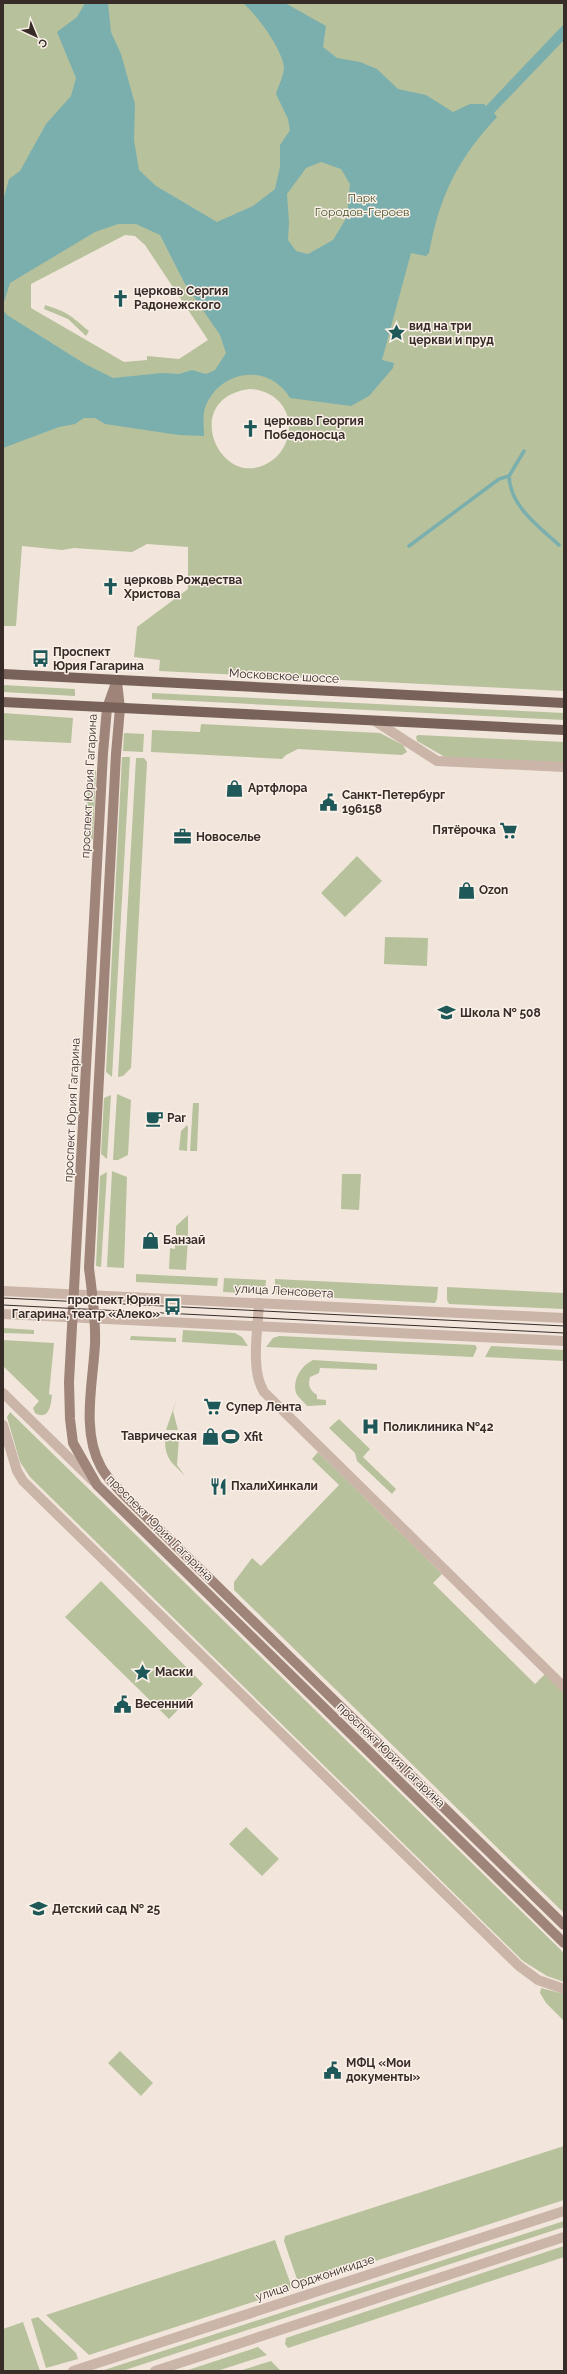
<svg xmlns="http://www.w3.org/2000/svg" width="567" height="2374" viewBox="0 0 567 2374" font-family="Raleway,sans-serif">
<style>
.green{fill:#b7c19c;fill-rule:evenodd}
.water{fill:#7bafae;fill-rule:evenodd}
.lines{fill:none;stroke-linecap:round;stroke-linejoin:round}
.stream{stroke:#7bafae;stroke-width:3.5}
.minor{stroke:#cab5a8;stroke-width:10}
.tertiary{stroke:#cab5a8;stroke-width:10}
.secondary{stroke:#9e8479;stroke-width:10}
.primary{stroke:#796259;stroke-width:10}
.tram{stroke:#372c28;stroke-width:1}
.labels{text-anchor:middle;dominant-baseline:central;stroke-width:3;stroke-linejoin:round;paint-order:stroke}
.park-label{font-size:12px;fill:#49552c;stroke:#faf0e8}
.poi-label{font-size:12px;font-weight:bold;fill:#372c28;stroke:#faf0e8;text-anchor:start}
.street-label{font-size:12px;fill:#372c28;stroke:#faf0e8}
</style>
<rect width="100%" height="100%" fill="#f2e6dc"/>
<path class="green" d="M 3,3 L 564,3 L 564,691 L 159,671 L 160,660 L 134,657 L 137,627 L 188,589 L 188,547 L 147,544 L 132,552 L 74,548 L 62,550 L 22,546 L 16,626 L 3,626 ZM 125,235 L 135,236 L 145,245 L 208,340 L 179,359 L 147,356 L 147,360 L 124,362 L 31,308 L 31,284 ZM 250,389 C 270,390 287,403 289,424 C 290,437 284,451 274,459 C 223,499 176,398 250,389 Z
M 45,305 C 70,313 69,315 89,331 L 86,336 L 68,319 L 44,309 Z
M 3,685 L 75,689 L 75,696 L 3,692 Z
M 152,693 L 564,713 L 564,720 L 152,699 Z
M 3,713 L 73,718 L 71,743 L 3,740 Z
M 201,724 L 380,733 L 403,745 L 407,752 L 402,755 L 298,749 L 286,755 L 282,759 L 151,752 L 152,730 L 200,732 Z
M 124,733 L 144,734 L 143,752 L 123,751 Z
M 419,735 L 564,742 L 564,763 L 445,757 L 417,741 L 416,736 Z
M 122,757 L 130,757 L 112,1077 L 106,1072 Z
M 136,758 L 144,758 L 147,762 L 131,1068 L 123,1076 L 118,1077 Z
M 89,770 L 96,770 L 93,839 L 85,841 Z
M 357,856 L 382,881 L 345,917 L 321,893 Z
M 385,937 L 428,938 L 427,966 L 384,964 Z
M 117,1094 L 131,1100 L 128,1155 L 118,1160 L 113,1160 Z
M 111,1095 L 107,1159 L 101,1154 L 104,1098 Z
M 193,1103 L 199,1103 L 197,1151 L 190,1151 Z
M 187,1125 L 188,1127 L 187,1151 L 179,1150 L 181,1131 Z
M 112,1171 L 127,1177 L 124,1268 L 107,1267 Z
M 107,1172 L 101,1267 L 96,1266 L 100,1176 Z
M 342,1174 L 361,1174 L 359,1210 L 341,1209 Z
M 188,1215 L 188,1236 L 176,1235 L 176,1226 Z
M 175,1238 L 188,1239 L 186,1270 L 169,1269 L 170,1248 L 175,1249 Z
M 136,1274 L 218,1278 L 217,1286 L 136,1282 Z
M 224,1278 L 266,1280 L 265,1291 L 262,1294 L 223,1292 Z
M 275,1279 L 438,1287 L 437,1299 L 435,1303 L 277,1295 L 275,1291 Z
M 447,1287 L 564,1293 L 564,1309 L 449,1304 L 447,1300 Z
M 3,1328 L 34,1330 L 34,1334 L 3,1333 Z
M 183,1330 L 235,1333 L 242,1337 L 248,1346 L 182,1342 Z
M 131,1336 L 176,1338 L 176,1342 L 130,1340 Z
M 279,1336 L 475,1345 L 477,1348 L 473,1357 L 266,1347 L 273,1338 Z
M 3,1340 L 54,1343 L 49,1394 L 52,1395 C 51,1405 49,1421 35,1413 L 33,1408 L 39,1401 L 3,1366 Z
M 491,1346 L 564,1350 L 564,1361 L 485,1357 Z
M 313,1360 L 377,1364 L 377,1370 L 320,1368 L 319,1373 L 310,1377 C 308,1385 309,1390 317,1395 L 317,1399 L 326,1400 L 326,1405 L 307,1406 C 304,1402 298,1397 296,1393 C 292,1379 302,1365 313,1360 Z
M 177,1398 L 173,1411 L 178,1430 L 166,1430 Z
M 10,1412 L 564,1953 L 564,1982 L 547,1976 L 523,1961 L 30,1477 L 20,1462 L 7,1417 Z
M 339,1419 L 370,1449 L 363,1457 L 396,1489 L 392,1494 L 357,1461 L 355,1453 L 329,1428 Z
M 179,1438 L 177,1465 L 185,1476 C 172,1462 165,1460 165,1439 Z
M 318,1452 L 442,1574 L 433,1583 L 535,1684 L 545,1674 L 564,1693 L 564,1913 L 234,1590 L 234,1582 L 252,1558 L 261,1566 L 339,1485 L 312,1459 Z
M 101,1581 L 203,1684 L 169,1719 L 65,1617 Z
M 246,1827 L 279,1859 L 262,1876 L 229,1844 Z
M 541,1988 L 564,1994 L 564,2021 L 546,2003 L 540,1993 Z
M 120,2051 L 153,2083 L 141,2096 L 108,2063 Z
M 564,2146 L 564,2200 L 301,2285 L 298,2282 L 284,2241 L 285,2236 Z
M 564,2221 L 564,2227 L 122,2371 L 101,2371 Z
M 275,2240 L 291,2285 L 290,2290 L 89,2355 L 46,2315 Z
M 564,2246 L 564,2257 L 288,2348 L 285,2344 L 286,2338 Z
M 38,2317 L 76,2353 L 78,2359 L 46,2368 L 31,2319 Z
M 23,2322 L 40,2371 L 3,2371 L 3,2329 Z
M 258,2347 L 267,2355 L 217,2371 L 185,2371 Z
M 271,2361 L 281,2371 L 239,2371 Z"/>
<path class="water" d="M 85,3 L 108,3 L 111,32 L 121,54 L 135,104 L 134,140 L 139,170 L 156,186 L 217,222 L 253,206 L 275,189 L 280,167 L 280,145 L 290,130 L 288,119 L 276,94 C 278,87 284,75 284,67 C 282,49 257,15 243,3 L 285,3 L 326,26 L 323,47 L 337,58 L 360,62 L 377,69 L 398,89 L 426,95 L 453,112 L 470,104 L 484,104 L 486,106 L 564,24 L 564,40 L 494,113 L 497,117 C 457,160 440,195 429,253 L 426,256 L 411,253 L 382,360 L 394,363 L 393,368 L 369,396 L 351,406 L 290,398 C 269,363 222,369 206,405 C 202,414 204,426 204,436 L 179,435 L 105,424 L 95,418 L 84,418 L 75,424 L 59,427 L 3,448 L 3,310 L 7,315 L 85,364 L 113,378 L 162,373 L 179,374 L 192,370 L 206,374 L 215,370 L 226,353 L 220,335 L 185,284 L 160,235 L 136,224 L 118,224 L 95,232 L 10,283 L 3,305 L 4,197 L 9,179 L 20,171 L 46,124 L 71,96 L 76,78 L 57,32 L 77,17 ZM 321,162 L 341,169 L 350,184 L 347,217 L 333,240 L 308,254 L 296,251 L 288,240 L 289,222 L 287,194 L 306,168 Z"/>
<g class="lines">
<path class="stream" d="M 524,451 L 509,476 C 510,506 538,526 559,545
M 409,546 L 499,479 L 509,476"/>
<path class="minor" d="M 375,721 L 437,761 L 564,767
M 259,1303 C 258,1329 250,1370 264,1392 L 564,1687
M 3,1425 L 17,1471 L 23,1481 L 519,1966 L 538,1980 L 564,1989"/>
<path class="tertiary" d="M 3,1291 L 564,1318
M 3,1314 L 564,1341
M 3,1393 L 93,1481
M 73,2371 L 564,2211
M 155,2371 L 564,2237"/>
<path class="secondary" d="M 117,680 L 107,708 L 103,753 L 69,1382 L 70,1419 L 73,1443 L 97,1485 L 564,1943
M 117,682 L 120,708 L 116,754 L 89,1268 C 92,1293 96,1319 95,1344 C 93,1383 81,1431 101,1467 C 106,1477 115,1485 122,1493 L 564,1925"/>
<path class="primary" d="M 3,674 L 564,703
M 3,702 L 564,730"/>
<path class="tram" d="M 3,1298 L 564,1326
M 3,1305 L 564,1333"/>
</g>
<defs>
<symbol id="church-bare" viewBox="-9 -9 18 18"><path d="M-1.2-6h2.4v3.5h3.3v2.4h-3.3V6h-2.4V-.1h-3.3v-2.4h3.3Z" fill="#1e5858" stroke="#faf0e8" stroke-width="2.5" paint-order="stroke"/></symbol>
<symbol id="sight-bare" viewBox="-9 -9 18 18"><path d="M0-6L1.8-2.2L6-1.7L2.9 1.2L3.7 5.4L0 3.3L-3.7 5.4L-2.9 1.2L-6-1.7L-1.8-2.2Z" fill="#1e5858" stroke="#faf0e8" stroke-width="2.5" paint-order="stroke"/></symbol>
<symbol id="bus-bare" viewBox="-9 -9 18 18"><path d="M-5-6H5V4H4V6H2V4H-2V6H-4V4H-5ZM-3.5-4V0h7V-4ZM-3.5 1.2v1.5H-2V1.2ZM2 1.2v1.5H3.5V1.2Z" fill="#1e5858" stroke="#faf0e8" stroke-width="2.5" paint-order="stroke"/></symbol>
<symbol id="shop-bare" viewBox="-9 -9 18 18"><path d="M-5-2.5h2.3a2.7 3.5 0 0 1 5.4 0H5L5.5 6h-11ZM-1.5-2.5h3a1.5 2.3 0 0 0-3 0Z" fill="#1e5858" stroke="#faf0e8" stroke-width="2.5" paint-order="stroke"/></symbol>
<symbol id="civic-bare" viewBox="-9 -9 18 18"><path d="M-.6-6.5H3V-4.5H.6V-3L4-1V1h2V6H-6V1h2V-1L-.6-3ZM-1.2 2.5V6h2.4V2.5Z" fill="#1e5858" stroke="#faf0e8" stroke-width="2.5" paint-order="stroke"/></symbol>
<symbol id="supermarket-bare" viewBox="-9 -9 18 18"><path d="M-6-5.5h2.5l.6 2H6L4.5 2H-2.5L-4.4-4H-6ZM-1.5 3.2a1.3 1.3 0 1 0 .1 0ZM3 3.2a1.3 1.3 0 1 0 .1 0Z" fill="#1e5858" stroke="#faf0e8" stroke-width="2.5" paint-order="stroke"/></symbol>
<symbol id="office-bare" viewBox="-9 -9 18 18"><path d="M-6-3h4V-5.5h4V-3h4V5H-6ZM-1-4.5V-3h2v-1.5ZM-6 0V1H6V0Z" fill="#1e5858" stroke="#faf0e8" stroke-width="2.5" paint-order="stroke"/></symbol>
<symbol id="school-bare" viewBox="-9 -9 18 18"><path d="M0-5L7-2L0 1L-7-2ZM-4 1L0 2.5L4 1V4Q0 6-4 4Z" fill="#1e5858" stroke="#faf0e8" stroke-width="2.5" paint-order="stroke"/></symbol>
<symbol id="cafe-bare" viewBox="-9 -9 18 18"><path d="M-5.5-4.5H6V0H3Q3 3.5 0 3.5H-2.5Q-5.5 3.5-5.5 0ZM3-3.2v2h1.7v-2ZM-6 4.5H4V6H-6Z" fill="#1e5858" stroke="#faf0e8" stroke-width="2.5" paint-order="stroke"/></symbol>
<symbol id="hospital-bare" viewBox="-9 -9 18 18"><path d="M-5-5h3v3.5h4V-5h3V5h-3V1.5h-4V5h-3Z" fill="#1e5858" stroke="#faf0e8" stroke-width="2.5" paint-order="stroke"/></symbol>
<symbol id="stadium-bare" viewBox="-9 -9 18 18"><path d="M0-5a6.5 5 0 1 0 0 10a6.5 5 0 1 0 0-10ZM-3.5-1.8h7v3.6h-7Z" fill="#1e5858" stroke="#faf0e8" stroke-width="2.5" paint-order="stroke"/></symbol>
<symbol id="restaurant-bare" viewBox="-9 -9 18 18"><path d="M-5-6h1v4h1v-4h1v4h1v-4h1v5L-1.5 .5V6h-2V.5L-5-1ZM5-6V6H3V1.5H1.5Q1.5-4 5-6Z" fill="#1e5858" stroke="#faf0e8" stroke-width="2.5" paint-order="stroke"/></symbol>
</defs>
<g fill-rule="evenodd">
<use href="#church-bare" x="108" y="286" width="25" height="25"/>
<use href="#sight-bare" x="384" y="320" width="25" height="25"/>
<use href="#church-bare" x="238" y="416" width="25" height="25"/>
<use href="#church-bare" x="98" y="574" width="25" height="25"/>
<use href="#bus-bare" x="28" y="646" width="25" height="25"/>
<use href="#shop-bare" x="222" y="776" width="25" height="25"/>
<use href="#civic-bare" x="316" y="790" width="25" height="25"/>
<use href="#supermarket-bare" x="496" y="818" width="25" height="25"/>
<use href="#office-bare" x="170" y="824" width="25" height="25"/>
<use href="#shop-bare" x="454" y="878" width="25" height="25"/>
<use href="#school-bare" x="434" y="1000" width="25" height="25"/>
<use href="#cafe-bare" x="142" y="1106" width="25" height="25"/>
<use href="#shop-bare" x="138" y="1228" width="25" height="25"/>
<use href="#bus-bare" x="160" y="1294" width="25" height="25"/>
<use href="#supermarket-bare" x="200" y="1394" width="25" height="25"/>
<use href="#hospital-bare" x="358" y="1414" width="25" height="25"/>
<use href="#shop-bare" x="198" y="1424" width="25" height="25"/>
<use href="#stadium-bare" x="218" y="1424" width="25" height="25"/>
<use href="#restaurant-bare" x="206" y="1474" width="25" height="25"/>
<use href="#sight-bare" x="130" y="1660" width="25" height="25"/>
<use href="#civic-bare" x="110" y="1692" width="25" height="25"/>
<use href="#school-bare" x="26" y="1896" width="25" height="25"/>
<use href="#civic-bare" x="320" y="2058" width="25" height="25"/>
</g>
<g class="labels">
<g class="park-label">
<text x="362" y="198">Парк<tspan x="362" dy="14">Городов-Героев</tspan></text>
</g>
<g class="poi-label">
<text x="134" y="291">церковь Сергия<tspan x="134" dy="14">Радонежского</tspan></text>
<text x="409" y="326">вид на три<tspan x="409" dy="14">церкви и пруд</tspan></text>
<text x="264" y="421">церковь Георгия<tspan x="264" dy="14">Победоносца</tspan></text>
<text x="124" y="580">церковь Рождества<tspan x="124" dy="14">Христова</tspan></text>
<text x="53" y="652">Проспект<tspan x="53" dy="14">Юрия Гагарина</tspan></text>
<text x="248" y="788">Артфлора</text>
<text x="342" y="795">Санкт-Петербург<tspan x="342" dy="14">196158</tspan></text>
<text x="496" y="830" text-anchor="end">Пятёрочка</text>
<text x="196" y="837">Новоселье</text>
<text x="479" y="890">Ozon</text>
<text x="460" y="1013">Школа № 508</text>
<text x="167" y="1118">Par</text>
<text x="163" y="1240">Банзай</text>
<text x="160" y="1300" text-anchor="end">проспект Юрия<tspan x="160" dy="14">Гагарина, театр «Алеко»</tspan></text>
<text x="226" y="1407">Супер Лента</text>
<text x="383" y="1427">Поликлиника №42</text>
<text x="197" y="1436" text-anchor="end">Таврическая</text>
<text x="244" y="1437">Xfit</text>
<text x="231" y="1486">ПхалиХинкали</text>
<text x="155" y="1672">Маски</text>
<text x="135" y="1704">Весенний</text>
<text x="52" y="1909">Детский сад № 25</text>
<text x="346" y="2063">МФЦ «Мои<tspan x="346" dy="14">документы»</tspan></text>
</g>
<g class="street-label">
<text transform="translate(284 676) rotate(3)">Московское шоссе</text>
<text transform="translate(89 786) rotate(-87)">проспект Юрия Гагарина</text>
<text transform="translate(72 1110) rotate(-87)">проспект Юрия Гагарина</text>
<text transform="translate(284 1291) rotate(3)">улица Ленсовета</text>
<text transform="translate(160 1528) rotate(45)">проспект Юрия Гагарина</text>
<text transform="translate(391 1755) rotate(44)">проспект Юрия Гагарина</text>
<text transform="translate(315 2278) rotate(-18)">улица Орджоникидзе</text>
</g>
</g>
<rect width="567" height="2374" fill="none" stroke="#372c28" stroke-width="8"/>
<g transform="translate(36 36) rotate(136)" stroke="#faf0e8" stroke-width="3" paint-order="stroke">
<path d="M0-3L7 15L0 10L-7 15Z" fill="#372c28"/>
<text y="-6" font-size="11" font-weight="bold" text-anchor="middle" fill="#372c28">С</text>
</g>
</svg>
